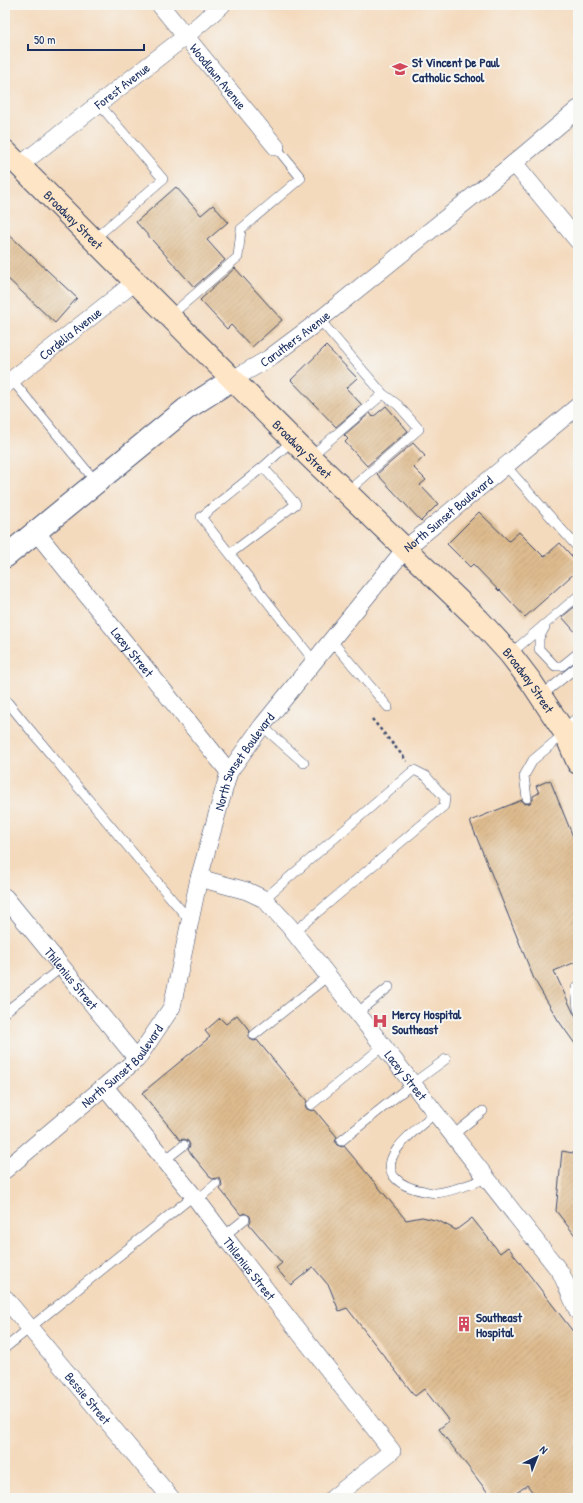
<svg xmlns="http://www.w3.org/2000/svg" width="583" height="1503" viewBox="0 0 583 1503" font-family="'Patrick Hand',sans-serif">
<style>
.building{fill:url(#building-hatch)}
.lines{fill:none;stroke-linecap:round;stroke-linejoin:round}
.service-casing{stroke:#3c496c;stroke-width:10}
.minor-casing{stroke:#3c496c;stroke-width:18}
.tertiary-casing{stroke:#3c496c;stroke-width:24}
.secondary-casing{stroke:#3c496c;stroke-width:24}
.path{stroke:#3c496c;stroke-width:2.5;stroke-dasharray:3 3;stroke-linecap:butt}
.service{stroke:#fff;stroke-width:9}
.minor{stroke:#fff;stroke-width:17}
.tertiary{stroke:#fff;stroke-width:22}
.secondary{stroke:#fee5c5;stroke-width:22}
.labels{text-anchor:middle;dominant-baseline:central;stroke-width:4;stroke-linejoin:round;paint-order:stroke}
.poi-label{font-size:13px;font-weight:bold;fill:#1b2f5e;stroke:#f6f6f2;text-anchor:start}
.street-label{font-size:13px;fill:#1b2f5e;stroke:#f6f6f2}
</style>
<defs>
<pattern id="building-hatch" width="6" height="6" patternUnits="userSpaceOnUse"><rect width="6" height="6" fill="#debb8e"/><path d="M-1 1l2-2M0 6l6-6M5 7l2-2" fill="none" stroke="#bea17d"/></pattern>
</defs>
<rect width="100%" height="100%" fill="#f6f6f2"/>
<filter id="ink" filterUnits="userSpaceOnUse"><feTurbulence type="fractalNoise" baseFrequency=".025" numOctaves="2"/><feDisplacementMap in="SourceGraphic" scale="8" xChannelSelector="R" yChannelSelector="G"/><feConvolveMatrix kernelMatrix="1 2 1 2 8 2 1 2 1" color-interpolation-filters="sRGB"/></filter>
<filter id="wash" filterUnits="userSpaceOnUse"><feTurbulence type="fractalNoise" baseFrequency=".012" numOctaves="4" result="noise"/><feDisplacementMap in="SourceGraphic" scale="16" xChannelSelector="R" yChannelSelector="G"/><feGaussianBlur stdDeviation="0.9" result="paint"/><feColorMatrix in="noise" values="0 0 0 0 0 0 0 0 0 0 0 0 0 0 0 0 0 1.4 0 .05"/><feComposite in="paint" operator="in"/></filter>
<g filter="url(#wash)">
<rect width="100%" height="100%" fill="#f4dabd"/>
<g id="blocks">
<path class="building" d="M 176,187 L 201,215 L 213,205 L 228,222 L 207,240 L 225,260 L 194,287 L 136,222 Z
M 5,231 L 77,298 L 55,323 L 5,276 Z
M 235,268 L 282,320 L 252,347 L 231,325 L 227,329 L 200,300 Z
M 326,346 L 357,378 L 346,388 L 362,405 L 336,427 L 291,380 Z
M 386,406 L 408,431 L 367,466 L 345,442 L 348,439 L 344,435 L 370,413 L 373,417 Z
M 413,443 L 425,456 L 413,467 L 426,480 L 420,485 L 438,504 L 421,521 L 377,474 Z
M 479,512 L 509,541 L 519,532 L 544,557 L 560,543 L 578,563 L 578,570 L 525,617 L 500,590 L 499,591 L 473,564 L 470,567 L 447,544 Z
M 578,604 L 578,635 L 562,617 Z
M 550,780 L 578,849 L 578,961 L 554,971 L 573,1012 L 578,1019 L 578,1048 L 558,1020 L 534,979 L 470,821 L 522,800 L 525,804 L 530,803 L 533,800 L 533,796 L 539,793 L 536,786 Z
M 237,1015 L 250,1031 L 248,1036 L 250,1039 L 254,1041 L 257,1040 L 307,1101 L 305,1106 L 307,1109 L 312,1111 L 315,1110 L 337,1137 L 335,1142 L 337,1145 L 342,1147 L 344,1146 L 406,1220 L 422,1217 L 439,1221 L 456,1230 L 472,1218 L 500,1253 L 508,1247 L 578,1338 L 578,1498 L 537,1498 L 527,1485 L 510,1498 L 492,1498 L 439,1429 L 449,1421 L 424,1389 L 415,1396 L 347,1308 L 339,1311 L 329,1286 L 313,1267 L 291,1285 L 276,1268 L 282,1263 L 249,1224 L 251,1221 L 250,1216 L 244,1213 L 241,1215 L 220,1189 L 222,1186 L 221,1180 L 218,1178 L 212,1179 L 188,1150 L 190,1145 L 188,1141 L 184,1139 L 180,1140 L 142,1093 L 210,1037 L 205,1031 L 220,1018 L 226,1024 Z
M 562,1151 L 578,1154 L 578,1239 L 556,1211 Z"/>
</g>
</g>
<g filter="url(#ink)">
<use href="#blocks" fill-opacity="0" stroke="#3c496c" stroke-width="1"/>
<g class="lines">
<defs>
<path id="service" d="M 93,240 L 163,179 L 99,104
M 170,316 L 238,257 L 241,229 L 301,178 L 276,147
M 12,380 L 97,483
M 293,440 L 263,467 L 201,517 L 314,661
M 310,457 L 383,394 L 320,320
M 506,466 L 578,548
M 347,492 L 419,429 L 398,405 L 383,394
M 231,553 L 296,504 L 263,467
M 545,627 L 539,638 L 539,649 L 555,666 L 562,666 L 578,653
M 331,640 L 388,707
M 510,654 L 578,596
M 541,696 L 578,666
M 5,699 L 22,720 L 190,921
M 262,726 L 304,763
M 527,798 L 524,776 L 533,760 L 565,733
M 264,899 L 414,770 L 426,776 L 445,798 L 444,806 L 294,932
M 578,986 L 576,988 L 578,1009
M 5,1012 L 62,967
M 357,1013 L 389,987
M 254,1035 L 328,976
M 311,1105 L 383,1046
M 435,1113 C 423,1124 407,1135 397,1149 C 379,1174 401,1187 424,1191 C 428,1192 433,1193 436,1193 C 453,1191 471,1184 487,1178
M 453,1135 L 483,1111
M 341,1141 L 412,1084 L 446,1059
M 165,1160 L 184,1145
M 197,1200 L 216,1184
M 224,1236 L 245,1219
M 5,1348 L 193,1196"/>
<g id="minor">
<path id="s1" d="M 160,5 L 276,147"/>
<path d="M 514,163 L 578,241"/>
<path id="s2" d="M 20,165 L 186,36 L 222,5"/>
<path id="s3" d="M 233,379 L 268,359 L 312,326 L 514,163 L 578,109"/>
<path id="s4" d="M 5,385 L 135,282"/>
<path id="s5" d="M 36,532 L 229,772"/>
<path d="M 565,733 L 578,722"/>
<path id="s6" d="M 199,878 L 247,891 L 264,899 L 289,926 L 561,1273 L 578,1312"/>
<path id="s7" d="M 5,897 L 137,1059"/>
<path id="s8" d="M 105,1087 L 197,1200 L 224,1236 L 392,1451 L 333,1498"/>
<path id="s9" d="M 5,1170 L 137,1059 L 172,1007 L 199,878 L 229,772 L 262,726 L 405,549 L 578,406"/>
<path id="s10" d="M 5,1298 L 171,1498"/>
</g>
<path id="tertiary" d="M 5,557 L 186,409 L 233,379"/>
<g id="secondary">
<path id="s11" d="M 5,151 L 310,457 L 479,620 L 510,654 L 532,683 L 565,733 L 578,763"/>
</g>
</defs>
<use href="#service" class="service-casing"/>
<use href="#minor" class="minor-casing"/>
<use href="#tertiary" class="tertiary-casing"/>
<use href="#secondary" class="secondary-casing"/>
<path class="path" d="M 372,719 L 407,761"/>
<use href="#service" class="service"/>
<use href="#minor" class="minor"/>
<use href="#tertiary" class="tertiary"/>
<use href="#secondary" class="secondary"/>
</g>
</g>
<defs>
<symbol id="school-bare" viewBox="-9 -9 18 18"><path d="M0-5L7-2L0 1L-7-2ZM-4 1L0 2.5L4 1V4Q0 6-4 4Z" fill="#d1495b" stroke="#f6f6f2" stroke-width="2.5" paint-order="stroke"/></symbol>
<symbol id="hospital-bare" viewBox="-9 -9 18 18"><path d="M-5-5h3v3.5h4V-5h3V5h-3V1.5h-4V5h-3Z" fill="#d1495b" stroke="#f6f6f2" stroke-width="2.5" paint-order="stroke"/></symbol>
<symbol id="building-bare" viewBox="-9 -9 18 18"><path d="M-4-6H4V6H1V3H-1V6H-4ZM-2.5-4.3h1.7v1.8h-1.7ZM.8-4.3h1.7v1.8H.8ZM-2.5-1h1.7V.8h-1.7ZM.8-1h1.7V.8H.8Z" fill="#d1495b" stroke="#f6f6f2" stroke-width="2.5" paint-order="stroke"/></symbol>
</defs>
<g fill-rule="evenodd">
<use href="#school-bare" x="389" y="58" width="22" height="22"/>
<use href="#hospital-bare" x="369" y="1010" width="22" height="22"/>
<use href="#building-bare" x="453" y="1313" width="22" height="22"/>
</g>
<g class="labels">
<g class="poi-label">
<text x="412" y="62">St Vincent De Paul<tspan x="412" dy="15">Catholic School</tspan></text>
<text x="392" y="1014">Mercy Hospital<tspan x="392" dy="15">Southeast</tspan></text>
<text x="476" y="1317">Southeast<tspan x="476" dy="15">Hospital</tspan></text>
</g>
<g class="street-label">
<text stroke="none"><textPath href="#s1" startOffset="92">Woodlawn Avenue</textPath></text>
<text stroke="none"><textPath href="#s2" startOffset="129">Forest Avenue</textPath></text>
<text stroke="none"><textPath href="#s11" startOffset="97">Broadway Street</textPath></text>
<text stroke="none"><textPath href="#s4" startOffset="83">Cordelia Avenue</textPath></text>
<text stroke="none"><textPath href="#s3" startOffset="74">Caruthers Avenue</textPath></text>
<text stroke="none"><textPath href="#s11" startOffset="421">Broadway Street</textPath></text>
<text stroke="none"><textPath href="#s9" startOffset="817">North Sunset Boulevard</textPath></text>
<text stroke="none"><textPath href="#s5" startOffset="154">Lacey Street</textPath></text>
<text stroke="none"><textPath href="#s11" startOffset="745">Broadway Street</textPath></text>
<text stroke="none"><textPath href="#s9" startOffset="493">North Sunset Boulevard</textPath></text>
<text stroke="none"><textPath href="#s7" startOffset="105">Thilenius Street</textPath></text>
<text stroke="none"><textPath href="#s9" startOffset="157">North Sunset Boulevard</textPath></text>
<text stroke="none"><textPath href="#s6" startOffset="295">Lacey Street</textPath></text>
<text stroke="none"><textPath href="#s8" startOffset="232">Thilenius Street</textPath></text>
<text stroke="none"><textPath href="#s10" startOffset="130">Bessie Street</textPath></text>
</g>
</g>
<rect width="583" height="1503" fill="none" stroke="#f6f6f2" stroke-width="20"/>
<g transform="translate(537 1457) rotate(43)" stroke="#f6f6f2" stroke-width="3" paint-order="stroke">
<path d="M0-3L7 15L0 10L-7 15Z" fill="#1b2f5e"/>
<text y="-6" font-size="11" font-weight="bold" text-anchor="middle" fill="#1b2f5e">N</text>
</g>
<path d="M28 44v6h116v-6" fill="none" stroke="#1b2f5e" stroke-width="2"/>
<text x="34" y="44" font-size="12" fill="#1b2f5e" stroke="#f6f6f2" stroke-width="3" paint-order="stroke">50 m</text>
</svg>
